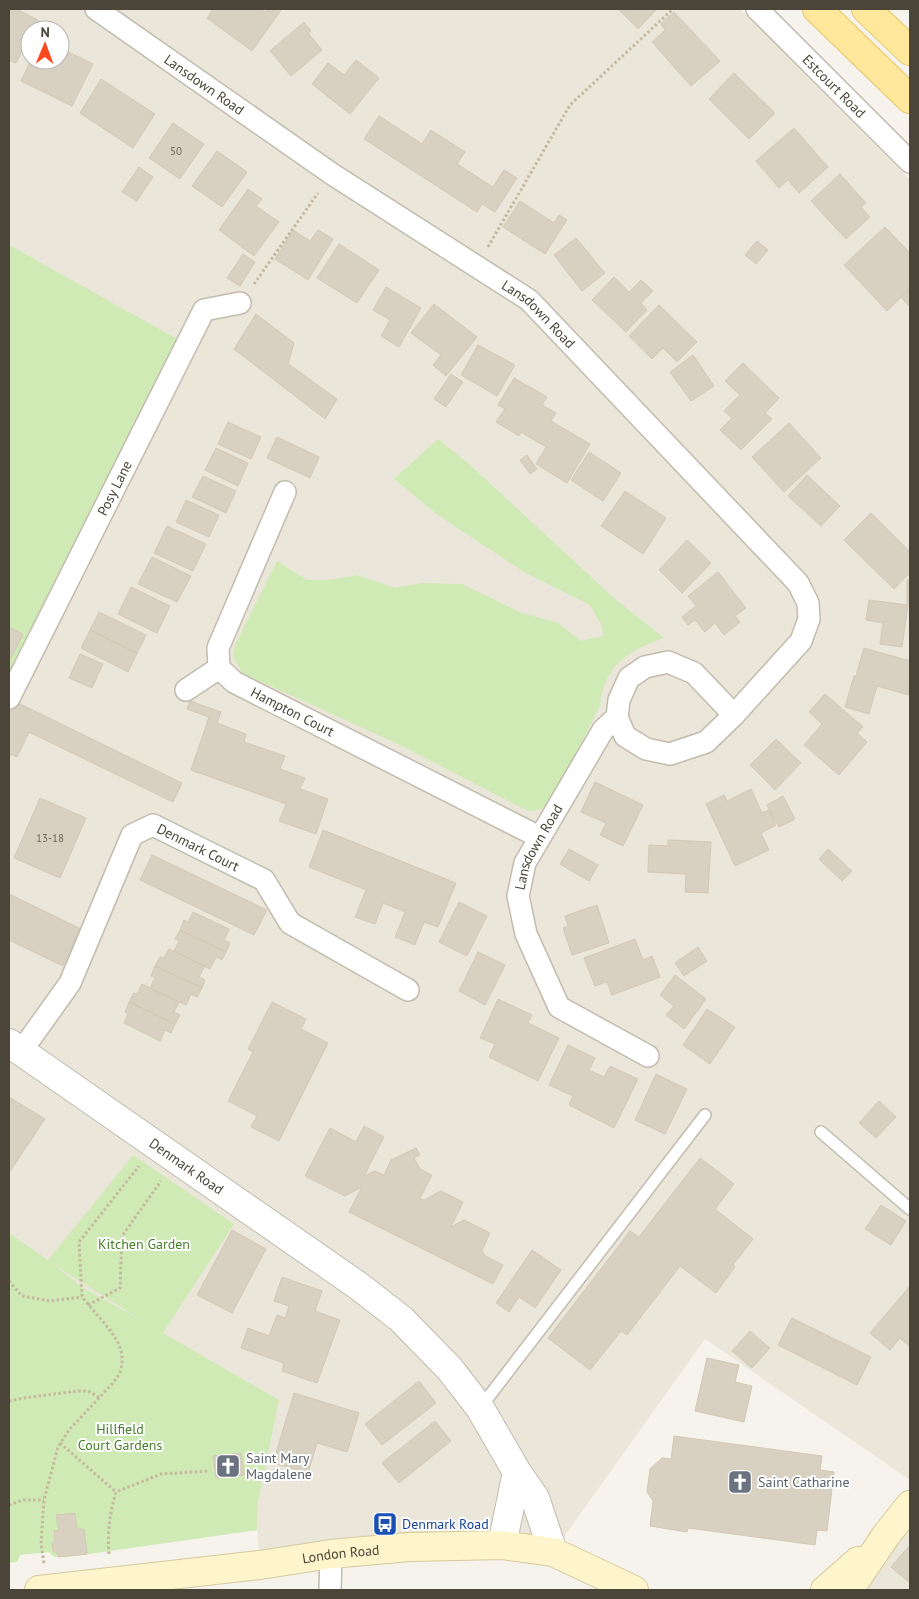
<svg xmlns="http://www.w3.org/2000/svg" width="919" height="1599" viewBox="0 0 919 1599" font-family="'PT Sans',sans-serif">
<style>
.residential{fill:#eae6da;fill-rule:evenodd}
.green{fill:#d0eab5;fill-rule:evenodd}
.building{fill:#d8d0c1;stroke:#d3c8b4}
.lines{fill:none;stroke-linecap:round;stroke-linejoin:round}
.service-casing{stroke:#c2bcae;stroke-width:14}
.minor-casing{stroke:#c2bcae;stroke-width:24}
.tertiary-casing{stroke:#c2bcae;stroke-width:30}
.secondary-casing{stroke:#d6c99b;stroke-width:30}
.primary-casing{stroke:#e7c669;stroke-width:30}
.path{stroke:#c4b89f;stroke-width:3;stroke-dasharray:2.5 2.5;stroke-linecap:butt}
.service{stroke:#fff;stroke-width:11}
.minor{stroke:#fff;stroke-width:21}
.tertiary{stroke:#fff;stroke-width:28}
.secondary{stroke:#fff5cd;stroke-width:28}
.primary{stroke:#ffe79c;stroke-width:28}
.labels{text-anchor:middle;dominant-baseline:central;stroke-width:4;stroke-linejoin:round;paint-order:stroke}
.number-label{font-size:11px;fill:#6e685b}
.street-label{font-size:14px;fill:#4b4539;stroke:#fff}
.park-label{font-size:14px;fill:#467f2a;stroke:#fff}
.worship-label{font-size:14px;fill:#5b616d;stroke:#fff;text-anchor:start}
.transit-label{font-size:14px;fill:#164399;stroke:#fff;text-anchor:start}
</style>
<rect width="100%" height="100%" fill="#f6f3ec"/>
<path class="residential" d="M 9,9 L 740,9 L 910,180 L 910,1480 L 705,1339 L 553,1552 L 260,1565 L 257,1530 L 258,1502 L 278,1400 L 82,1287 L 9,1236 ZM 30,30 L 60,30 L 60,60 L 30,60 Z
M 910,1505 L 910,1590 L 849,1590 Z"/>
<path class="green" d="M 9,245 L 186,344 L 19,677 L 9,672 Z
M 438,439 L 469,464 L 615,599 L 664,638 C 628,651 604,665 600,706 L 555,795 C 547,806 543,811 528,811 L 402,746 L 242,673 L 233,655 L 235,645 L 277,561 L 307,580 L 328,580 L 357,575 L 395,588 L 422,583 L 462,584 L 522,613 L 558,623 L 581,641 L 603,636 L 602,626 L 590,605 L 524,572 L 438,515 L 394,479 Z
M 133,1155 L 234,1224 L 163,1333 L 279,1400 L 258,1502 L 257,1530 L 68,1557 L 54,1557 L 49,1552 L 20,1555 L 17,1562 L 9,1563 L 9,1233 L 48,1260 ZM 53,1264 L 149,1325 L 150,1325 L 82,1287 Z"/>
<path class="building" d="M 9,9 L 16,9 L 38,20 L 33,30 L 30,30 L 30,36 L 16,63 L 9,60 Z
M 213,9 L 260,9 L 265,12 L 268,9 L 279,9 L 281,10 L 252,51 L 207,18 Z
M 618,9 L 657,9 L 638,29 Z
M 674,12 L 720,61 L 691,86 L 652,42 L 665,30 L 661,24 Z
M 304,22 L 311,31 L 308,33 L 322,50 L 291,76 L 270,51 Z
M 60,48 L 93,64 L 72,106 L 21,81 L 31,60 L 60,60 Z
M 356,60 L 379,78 L 350,114 L 312,84 L 328,63 L 344,75 Z
M 734,73 L 775,113 L 749,139 L 709,99 Z
M 101,79 L 155,114 L 133,148 L 80,113 Z
M 379,116 L 422,144 L 431,130 L 465,152 L 457,164 L 493,187 L 504,170 L 517,178 L 495,212 L 482,204 L 477,212 L 364,139 Z
M 173,123 L 204,144 L 180,179 L 149,158 Z
M 794,128 L 828,167 L 799,193 L 788,180 L 779,188 L 756,161 Z
M 217,151 L 247,172 L 222,207 L 192,186 Z
M 139,167 L 153,177 L 137,201 L 122,192 Z
M 840,174 L 866,203 L 861,207 L 870,217 L 846,239 L 811,201 Z
M 248,189 L 262,199 L 256,206 L 279,222 L 254,256 L 219,230 Z
M 520,201 L 554,223 L 559,215 L 567,220 L 545,254 L 503,227 Z
M 885,227 L 910,253 L 910,288 L 887,311 L 844,265 Z
M 293,230 L 310,241 L 318,230 L 333,239 L 308,280 L 275,259 Z
M 576,238 L 605,273 L 582,291 L 554,255 Z
M 757,241 L 768,250 L 756,264 L 745,255 Z
M 339,244 L 379,270 L 357,303 L 317,278 Z
M 243,254 L 255,262 L 240,286 L 227,278 Z
M 614,277 L 629,292 L 641,280 L 653,291 L 641,303 L 647,310 L 626,332 L 592,300 Z
M 386,287 L 421,308 L 399,347 L 381,336 L 390,320 L 373,310 Z
M 910,288 L 910,307 L 901,297 Z
M 434,304 L 477,337 L 446,376 L 433,365 L 441,355 L 411,333 Z
M 659,305 L 697,342 L 677,362 L 663,348 L 652,359 L 629,336 Z
M 256,314 L 294,343 L 288,364 L 337,399 L 325,419 L 234,349 Z
M 478,345 L 515,365 L 497,396 L 461,375 Z
M 693,355 L 714,386 L 691,401 L 670,372 Z
M 743,363 L 779,398 L 765,413 L 772,419 L 741,450 L 720,430 L 732,418 L 724,411 L 740,395 L 725,381 Z
M 451,374 L 463,382 L 446,407 L 434,399 Z
M 514,378 L 547,397 L 542,405 L 556,413 L 551,421 L 590,444 L 567,483 L 536,464 L 546,447 L 521,432 L 519,436 L 496,422 L 505,409 L 498,405 Z
M 228,422 L 261,437 L 251,459 L 218,444 Z
M 789,423 L 821,458 L 784,492 L 752,457 Z
M 277,437 L 319,457 L 310,478 L 267,458 Z
M 216,448 L 248,463 L 238,486 L 205,470 Z
M 589,452 L 621,473 L 603,501 L 571,480 Z
M 527,455 L 537,469 L 530,474 L 520,460 Z
M 807,475 L 840,506 L 821,526 L 788,496 Z
M 203,476 L 236,491 L 226,513 L 192,497 Z
M 625,491 L 666,518 L 643,554 L 601,526 Z
M 186,500 L 219,515 L 209,537 L 176,522 Z
M 871,513 L 910,552 L 910,573 L 894,589 L 844,540 Z
M 167,526 L 206,544 L 193,571 L 154,553 Z
M 687,540 L 711,563 L 682,593 L 659,570 Z
M 152,557 L 191,576 L 177,602 L 138,584 Z
M 718,572 L 746,608 L 735,616 L 740,622 L 724,635 L 715,623 L 705,632 L 695,620 L 688,625 L 682,617 L 696,606 L 688,596 Z
M 907,580 L 910,580 L 910,604 L 907,604 Z
M 131,587 L 170,606 L 157,633 L 118,614 Z
M 869,600 L 908,605 L 902,647 L 880,644 L 883,623 L 866,620 Z
M 99,612 L 146,635 L 137,653 L 90,630 Z
M 9,627 L 23,634 L 11,658 L 9,657 Z
M 90,630 L 137,653 L 128,672 L 81,648 Z
M 864,648 L 910,661 L 909,695 L 877,686 L 869,714 L 845,707 L 854,676 L 856,676 Z
M 80,654 L 103,664 L 92,688 L 69,678 Z
M 825,694 L 863,727 L 857,733 L 867,742 L 839,775 L 804,745 L 822,724 L 809,712 Z
M 12,700 L 182,783 L 173,802 L 29,732 L 17,757 L 11,754 L 9,758 L 9,707 Z
M 190,701 L 221,712 L 217,723 L 246,734 L 244,742 L 285,756 L 280,769 L 305,778 L 300,789 L 328,799 L 316,834 L 279,821 L 286,804 L 191,770 L 209,717 L 187,709 Z
M 776,739 L 801,763 L 775,790 L 750,765 Z
M 595,782 L 643,805 L 623,846 L 600,835 L 606,823 L 581,812 Z
M 751,789 L 762,813 L 769,810 L 776,825 L 761,833 L 769,850 L 735,866 L 706,804 L 724,795 L 727,801 Z
M 783,796 L 795,819 L 779,827 L 767,805 Z
M 40,798 L 86,818 L 60,878 L 14,858 Z
M 323,830 L 456,883 L 438,927 L 424,922 L 415,945 L 395,937 L 405,912 L 383,903 L 375,924 L 355,917 L 366,890 L 309,867 Z
M 668,840 L 711,842 L 708,893 L 685,892 L 686,874 L 648,872 L 649,845 L 668,846 Z
M 569,849 L 598,865 L 589,881 L 560,864 Z
M 828,849 L 852,871 L 842,881 L 819,859 Z
M 152,855 L 267,910 L 254,935 L 140,880 Z
M 9,894 L 81,929 L 63,966 L 9,940 Z
M 459,902 L 487,916 L 467,956 L 439,942 Z
M 597,905 L 609,943 L 572,955 L 563,928 L 568,926 L 565,916 Z
M 193,912 L 229,929 L 224,940 L 230,943 L 226,952 L 180,930 L 184,920 L 188,922 Z
M 180,930 L 226,952 L 222,960 L 216,957 L 210,969 L 174,951 L 179,941 L 175,939 Z
M 635,939 L 643,960 L 652,956 L 660,977 L 612,995 L 607,982 L 595,986 L 584,958 Z
M 698,947 L 707,961 L 684,976 L 675,963 Z
M 169,949 L 205,966 L 199,977 L 205,980 L 202,988 L 155,966 L 160,957 L 164,958 Z
M 478,952 L 505,965 L 485,1005 L 459,991 Z
M 155,966 L 202,988 L 197,997 L 191,994 L 186,1005 L 150,988 L 155,978 L 151,976 Z
M 675,975 L 706,999 L 684,1029 L 666,1015 L 674,1006 L 660,995 Z
M 142,984 L 179,1002 L 174,1012 L 180,1015 L 175,1024 L 129,1002 L 134,993 L 137,994 Z
M 498,999 L 532,1015 L 528,1023 L 559,1038 L 538,1081 L 489,1057 L 495,1044 L 480,1038 Z
M 129,1002 L 175,1024 L 171,1033 L 165,1030 L 160,1041 L 124,1023 L 128,1014 L 125,1012 Z
M 272,1002 L 306,1019 L 301,1029 L 328,1043 L 279,1141 L 251,1127 L 257,1116 L 228,1101 L 253,1052 L 248,1049 Z
M 707,1009 L 735,1027 L 710,1064 L 683,1045 Z
M 568,1045 L 595,1058 L 589,1070 L 604,1077 L 610,1066 L 638,1079 L 614,1128 L 569,1105 L 573,1096 L 549,1085 Z
M 656,1074 L 687,1089 L 665,1134 L 635,1120 Z
M 9,1097 L 45,1119 L 9,1173 Z
M 879,1101 L 896,1117 L 876,1138 L 859,1123 Z
M 364,1126 L 384,1137 L 364,1176 L 375,1171 L 384,1175 L 391,1160 L 416,1148 L 420,1155 L 414,1158 L 420,1169 L 432,1175 L 420,1198 L 424,1200 L 441,1191 L 463,1202 L 451,1227 L 464,1220 L 490,1233 L 482,1250 L 485,1256 L 503,1265 L 493,1284 L 349,1212 L 362,1187 L 345,1196 L 305,1176 L 330,1128 L 356,1142 Z
M 700,1158 L 734,1184 L 715,1209 L 753,1239 L 733,1265 L 735,1267 L 716,1293 L 680,1266 L 627,1335 L 621,1331 L 590,1370 L 548,1338 L 630,1231 L 639,1237 Z
M 881,1205 L 906,1221 L 891,1245 L 865,1229 Z
M 232,1230 L 266,1249 L 232,1313 L 197,1295 Z
M 532,1250 L 561,1270 L 535,1308 L 519,1297 L 509,1312 L 496,1303 Z
M 282,1277 L 322,1291 L 315,1311 L 340,1320 L 317,1383 L 282,1371 L 284,1363 L 241,1348 L 248,1328 L 269,1336 L 277,1315 L 285,1318 L 289,1306 L 274,1301 Z
M 910,1286 L 910,1347 L 900,1338 L 890,1350 L 870,1333 Z
M 792,1318 L 871,1357 L 857,1385 L 778,1345 Z
M 750,1331 L 770,1348 L 752,1368 L 732,1351 Z
M 707,1358 L 739,1365 L 735,1382 L 752,1386 L 744,1422 L 695,1411 Z
M 419,1381 L 436,1403 L 382,1445 L 365,1424 Z
M 294,1393 L 359,1413 L 347,1452 L 317,1443 L 308,1473 L 273,1463 Z
M 435,1421 L 451,1441 L 399,1483 L 382,1463 Z
M 674,1436 L 822,1456 L 820,1470 L 834,1472 L 827,1531 L 817,1530 L 815,1545 L 688,1528 L 687,1532 L 650,1526 L 653,1501 L 647,1492 L 650,1469 L 662,1458 L 671,1459 Z
M 241,1453 L 244,1475 L 216,1478 L 213,1456 Z
M 75,1513 L 77,1529 L 84,1529 L 87,1554 L 58,1557 L 58,1554 L 53,1551 L 52,1544 L 55,1540 L 54,1531 L 59,1530 L 56,1515 Z
M 910,1545 L 910,1583 L 891,1567 Z"/>
<g class="lines">
<defs>
<path id="service" d="M 821,1132 L 910,1209
M 480,1408 L 705,1115"/>
<g id="minor">
<path id="s1" d="M 96,9 L 332,174 L 529,300 L 798,583 L 808,603 L 809,619 L 801,641 L 734,715 L 706,742 L 670,754 L 646,749 L 625,736 L 617,717"/>
<path id="s2" d="M 757,9 L 910,162"/>
<path id="s3" d="M 285,492 L 218,648 L 219,668 L 234,682 L 539,837"/>
<path d="M 186,690 L 219,668"/>
<path id="s4" d="M 9,698 L 204,310 L 240,303"/>
<path id="s5" d="M 20,1053 L 70,983 L 132,835 L 153,825 L 264,880 L 290,923 L 408,990"/>
<path id="s6" d="M 648,1056 L 559,1007 L 526,934 L 518,896 L 525,863 L 603,730 L 617,717 L 619,700 L 629,678 L 645,667 L 668,662 L 694,673 L 734,715"/>
<path d="M 330,1590 L 331,1554"/>
</g>
<g id="tertiary">
<path id="s7" d="M 9,1043 L 360,1287 L 401,1319 L 449,1368 L 480,1408 L 517,1472 L 535,1498 L 553,1552"/>
<path d="M 502,1545 L 517,1472"/>
</g>
<g id="secondary">
<path id="s8" d="M 39,1590 L 260,1565 L 331,1554 L 409,1547 L 502,1545 L 553,1552 L 634,1590"/>
<path d="M 825,1590 L 858,1561"/>
<path d="M 849,1590 L 887,1534 L 910,1505"/>
</g>
<path id="primary" d="M 817,9 L 910,99
M 866,9 L 910,51"/>
</defs>
<use href="#service" class="service-casing"/>
<use href="#minor" class="minor-casing"/>
<use href="#tertiary" class="tertiary-casing"/>
<use href="#secondary" class="secondary-casing"/>
<use href="#primary" class="primary-casing"/>
<path class="path" d="M 488,247 L 570,105 L 673,9
M 254,284 L 318,193
M 9,1281 L 22,1296 L 50,1301 L 82,1297
M 88,1305 L 120,1288 L 122,1236 L 161,1181
M 9,1401 L 24,1398 L 77,1391 L 88,1391 L 100,1398
M 60,1443 L 116,1492
M 9,1505 L 23,1500 L 44,1500
M 109,1554 C 107,1532 110,1513 116,1492 L 161,1474 L 209,1471
M 44,1563 L 41,1544 L 44,1500 L 58,1447 L 69,1430 L 113,1383 L 120,1373 L 122,1365 L 122,1355 L 119,1344 L 110,1330 L 82,1297 L 79,1242 L 139,1166"/>
<use href="#service" class="service"/>
<use href="#minor" class="minor"/>
<use href="#tertiary" class="tertiary"/>
<use href="#secondary" class="secondary"/>
<use href="#primary" class="primary"/>
</g>
<defs>
<symbol id="church-square" viewBox="-11 -11 22 22"><rect x="-9" y="-9" width="18" height="18" rx="4" fill="#6b7280" stroke="#fff"/><path d="M-1.2-6h2.4v3.5h3.3v2.4h-3.3V6h-2.4V-.1h-3.3v-2.4h3.3Z" fill="#fff"/></symbol>
<symbol id="bus-square" viewBox="-11 -11 22 22"><rect x="-9" y="-9" width="18" height="18" rx="4" fill="#1a4fb4" stroke="#fff"/><path d="M-5-6H5V4H4V6H2V4H-2V6H-4V4H-5ZM-3.5-4V0h7V-4ZM-3.5 1.2v1.5H-2V1.2ZM2 1.2v1.5H3.5V1.2Z" fill="#fff"/></symbol>
</defs>
<g fill-rule="evenodd">
<use href="#church-square" x="214" y="1452" width="28" height="28"/>
<use href="#church-square" x="726" y="1468" width="28" height="28"/>
<use href="#bus-square" x="371" y="1510" width="28" height="28"/>
</g>
<g class="labels">
<g class="number-label">
<text x="176" y="151">50</text>
<text x="50" y="838">13-18</text>
</g>
<g class="street-label">
<text stroke="none"><textPath href="#s1" startOffset="132">Lansdown Road</textPath></text>
<text stroke="none"><textPath href="#s2" startOffset="109">Estcourt Road</textPath></text>
<text stroke="none"><textPath href="#s1" startOffset="538">Lansdown Road</textPath></text>
<text stroke="none"><textPath href="#s4" startOffset="235">Posy Lane</textPath></text>
<text stroke="none"><textPath href="#s3" startOffset="276">Hampton Court</textPath></text>
<text stroke="none"><textPath href="#s5" startOffset="320">Denmark Court</textPath></text>
<text stroke="none"><textPath href="#s6" startOffset="274">Lansdown Road</textPath></text>
<text stroke="none"><textPath href="#s7" startOffset="216">Denmark Road</textPath></text>
<text stroke="none"><textPath href="#s8" startOffset="304">London Road</textPath></text>
</g>
<g class="park-label">
<text x="144" y="1244">Kitchen Garden</text>
<text x="120" y="1429">Hillfield<tspan x="120" dy="16">Court Gardens</tspan></text>
</g>
<g class="worship-label">
<text x="246" y="1458">Saint Mary<tspan x="246" dy="16">Magdalene</tspan></text>
<text x="758" y="1482">Saint Catharine</text>
</g>
<g class="transit-label">
<text x="402" y="1524">Denmark Road</text>
</g>
</g>
<rect width="919" height="1599" fill="none" stroke="#4b4539" stroke-width="20"/>
<g transform="translate(45 45) rotate(1)"><circle r="24" fill="#ffffff" stroke="#b7b5b0"/>
<path d="M0-4L9 19L0 12L-9 19Z" fill="#fd471c"/>
<text y="-8" font-size="14" font-weight="bold" text-anchor="middle" fill="#4b4539">N</text>
</g>
</svg>
